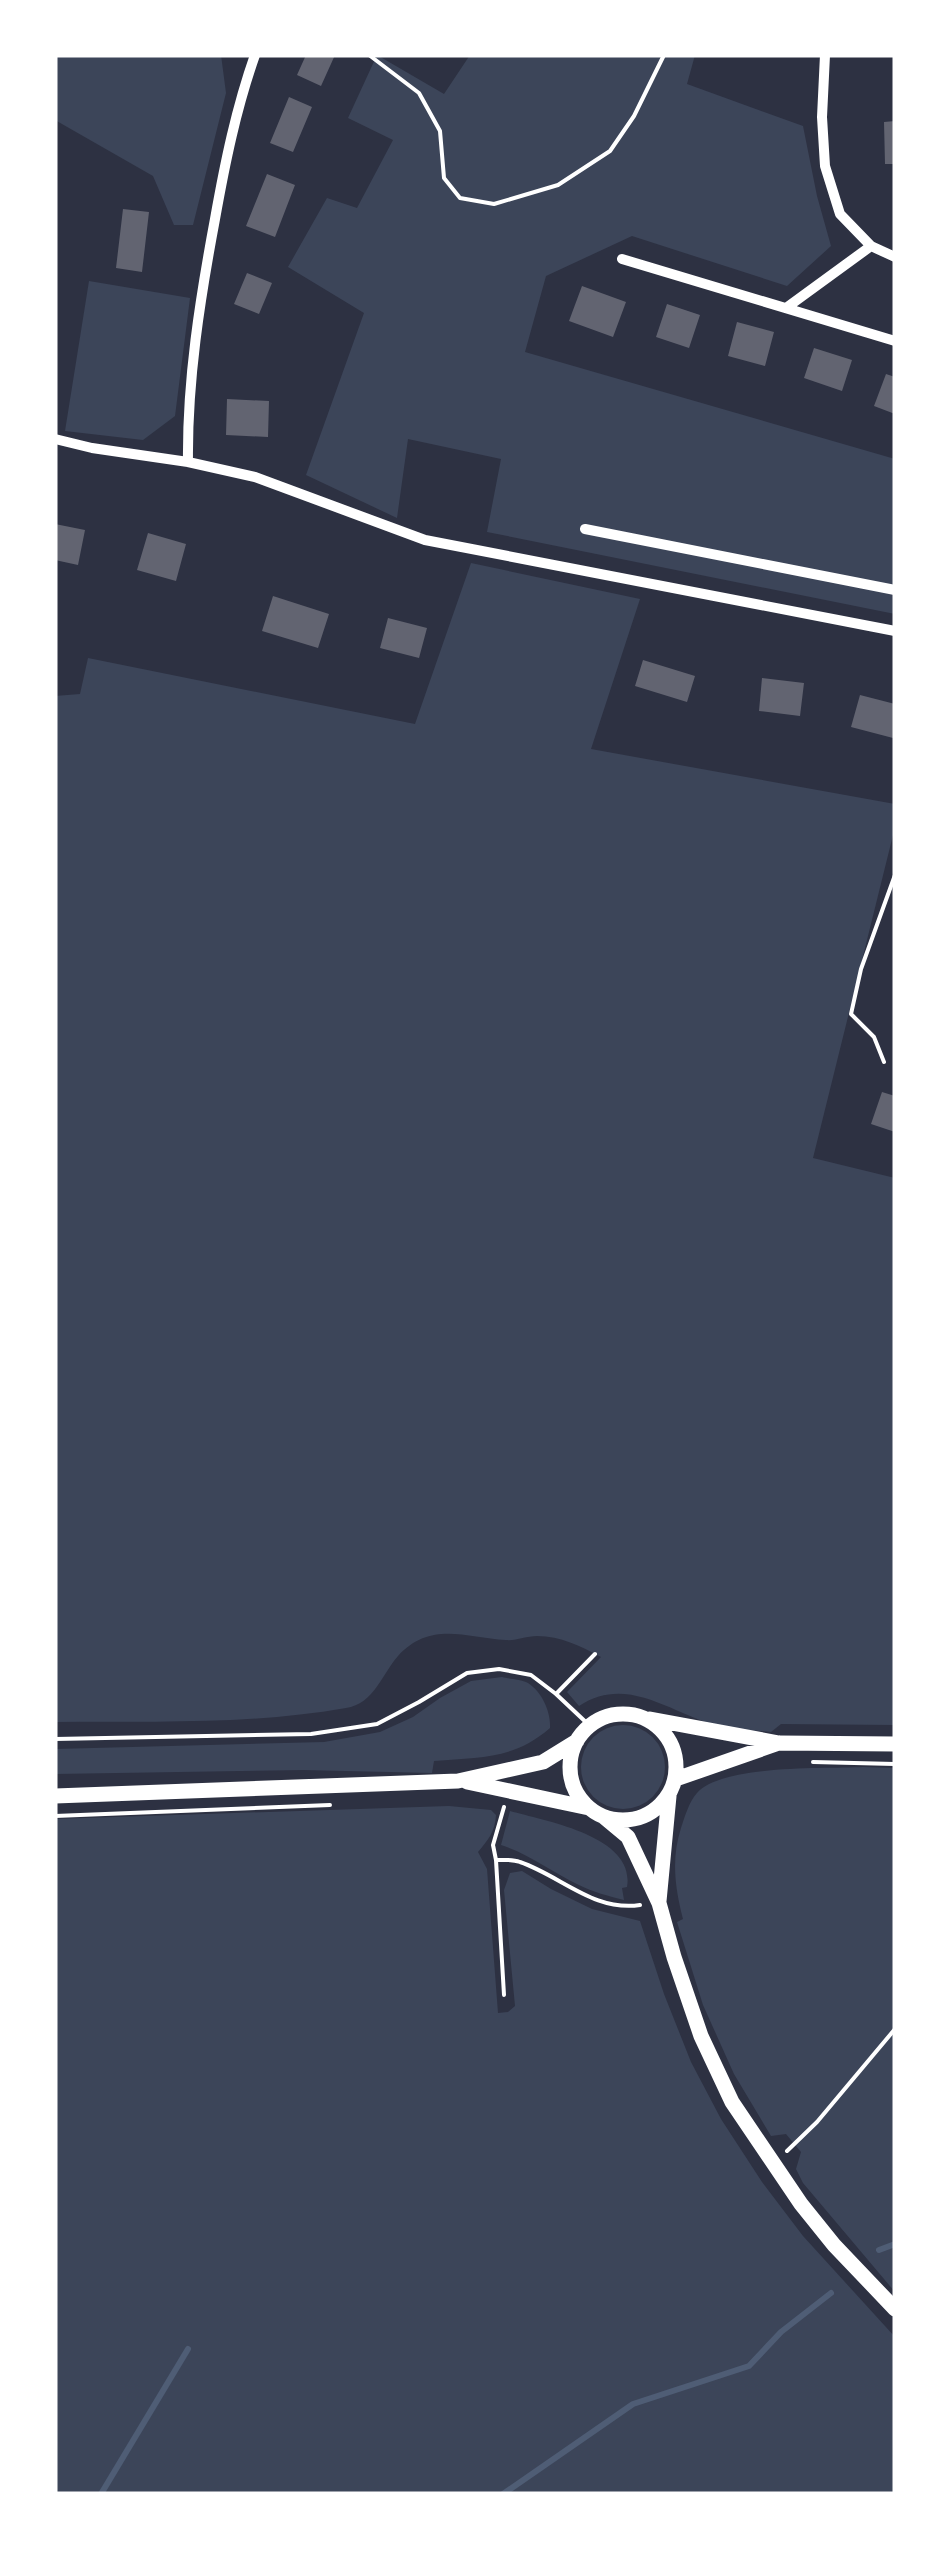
<svg xmlns="http://www.w3.org/2000/svg" width="950" height="2549" viewBox="0 0 950 2549" font-family="'Public Sans',sans-serif">
<style>
.green{fill:#3c4559}
.lines{fill:none;stroke-linecap:round;stroke-linejoin:round}
.stream{stroke:#4f5d75;stroke-width:6}
.building{fill:#626471}
.path{stroke:#fff;stroke-width:4}
.minor{stroke:#fff;stroke-width:10}
.primary{stroke:#fff;stroke-width:15}
</style>
<rect width="100%" height="100%" fill="#2d3142"/>
<path class="green" d="M 55,55 L 221,55 L 226,93 L 193,225 L 174,225 L 153,176 L 55,120 Z
M 377,55 L 444,94 L 470,55 L 695,55 L 687,84 L 803,126 L 817,196 L 831,246 L 787,286 L 632,236 L 546,276 L 525,352 L 895,459 L 895,614 L 487,532 L 501,459 L 408,439 L 397,518 L 306,475 L 364,313 L 288,267 L 327,198 L 357,208 L 393,140 L 348,118 Z
M 89,281 L 190,298 L 175,416 L 143,440 L 65,431 Z
M 471,563 L 640,599 L 591,749 L 895,804 L 895,827 L 813,1158 L 895,1178 L 895,1725 L 781,1724 L 771,1732 C 755,1730 739,1730 723,1727 C 673,1716 629,1673 579,1706 L 567,1692 L 601,1657 C 580,1646 561,1636 537,1636 C 526,1636 516,1641 506,1640 C 466,1638 431,1620 398,1656 C 382,1674 374,1704 346,1708 C 250,1725 152,1721 55,1722 L 55,696 L 80,694 L 88,658 L 415,724 Z
M 502,1677 C 509,1679 521,1679 528,1683 C 542,1692 551,1712 550,1728 C 513,1760 480,1757 434,1761 L 432,1773 L 303,1770 L 55,1774 L 55,1749 L 324,1742 L 380,1732 L 413,1717 L 440,1698 L 471,1681 Z
M581 1767a42 42 0 1 1 84 0a42 42 0 1 1-84 0Z
M 863,1767 L 895,1768 L 895,2292 L 803,2183 L 796,2169 L 801,2152 L 786,2134 L 771,2136 L 734,2074 L 703,2005 L 677,1922 L 683,1919 C 675,1888 671,1859 681,1828 C 685,1816 689,1802 697,1793 C 723,1764 825,1769 863,1767 Z
M 449,1806 L 491,1810 L 496,1815 C 495,1832 488,1840 478,1852 L 487,1869 L 498,2013 L 508,2012 L 515,2006 L 504,1890 L 510,1873 L 522,1871 L 551,1889 L 592,1909 L 640,1921 L 664,1994 L 691,2062 L 721,2119 L 762,2182 L 803,2236 L 895,2337 L 895,2494 L 55,2494 L 55,1819 Z
M 510,1811 C 545,1821 636,1836 627,1887 L 622,1888 L 624,1900 C 608,1896 593,1892 579,1885 C 552,1872 529,1854 501,1845 Z"/>
<g class="lines">
<path class="stream" d="M 879,2250 L 895,2244
M 101,2494 L 188,2349
M 503,2494 L 633,2404 L 749,2366 L 781,2332 L 831,2293"/>
</g>
<path class="building" d="M 306,55 L 335,55 L 321,86 L 297,75 Z
M 289,97 L 312,107 L 293,152 L 270,143 Z
M 895,121 L 895,164 L 885,164 L 884,122 Z
M 267,174 L 295,185 L 275,237 L 246,226 Z
M 123,209 L 149,212 L 142,272 L 116,268 Z
M 247,273 L 272,283 L 259,314 L 234,304 Z
M 582,286 L 626,302 L 613,337 L 569,321 Z
M 667,304 L 700,315 L 689,348 L 656,337 Z
M 737,322 L 774,332 L 765,366 L 728,356 Z
M 814,348 L 852,360 L 842,391 L 804,378 Z
M 886,374 L 895,377 L 895,414 L 874,406 Z
M 227,399 L 269,401 L 268,437 L 226,435 Z
M 55,524 L 85,530 L 78,565 L 55,560 Z
M 148,533 L 186,544 L 176,581 L 137,570 Z
M 273,596 L 329,614 L 318,648 L 262,631 Z
M 388,618 L 427,628 L 419,658 L 380,648 Z
M 643,660 L 695,676 L 687,702 L 635,686 Z
M 762,678 L 804,683 L 800,716 L 759,711 Z
M 860,695 L 895,704 L 893,738 L 851,727 Z
M 882,1092 L 895,1096 L 895,1132 L 871,1124 Z"/>
<g class="lines">
<path class="path" d="M 369,55 L 419,93 L 440,131 L 444,178 L 460,198 L 494,204 L 558,185 L 610,151 L 634,116 L 664,55
M 884,1062 L 874,1037 L 851,1014 L 861,969 L 895,875
M 556,1694 L 595,1654
M 55,1739 L 311,1734 L 377,1724 L 419,1702 L 467,1673 L 499,1669 L 531,1675 L 556,1694 L 590,1726
M 813,1762 L 895,1764
M 55,1816 L 330,1805
M 496,1860 L 493,1845 L 504,1807
M 504,1995 L 496,1860 C 504,1860 512,1859 520,1862 C 561,1876 594,1912 640,1905
M 787,2151 L 817,2122 L 895,2029"/>
<path class="minor" d="M 825,55 L 822,117 L 825,166 L 840,214 L 871,246 L 895,257
M 622,259 L 895,341
M 786,308 L 871,246
M 55,439 L 92,448 L 188,462 L 255,477 L 425,540 L 895,631
M 188,462 C 187,381 200,299 215,219 C 225,163 236,109 255,55
M 585,529 L 895,590"/>
<path class="primary" d="M570 1767a53 53 0 1 1 106 0a53 53 0 1 1-106 0Z
M 650,1719 L 779,1743 L 895,1744
M 676,1779 L 776,1744
M 467,1782 L 589,1808
M 55,1796 L 458,1781 L 543,1762 L 577,1741
M 604,1817 L 628,1837 L 659,1903 L 674,1957 L 701,2036 L 732,2102 L 801,2204 L 834,2245 L 895,2309
M 659,1901 L 669,1796"/>
</g>
<rect width="950" height="2549" fill="none" stroke="#ffffff" stroke-width="115"/>
</svg>
